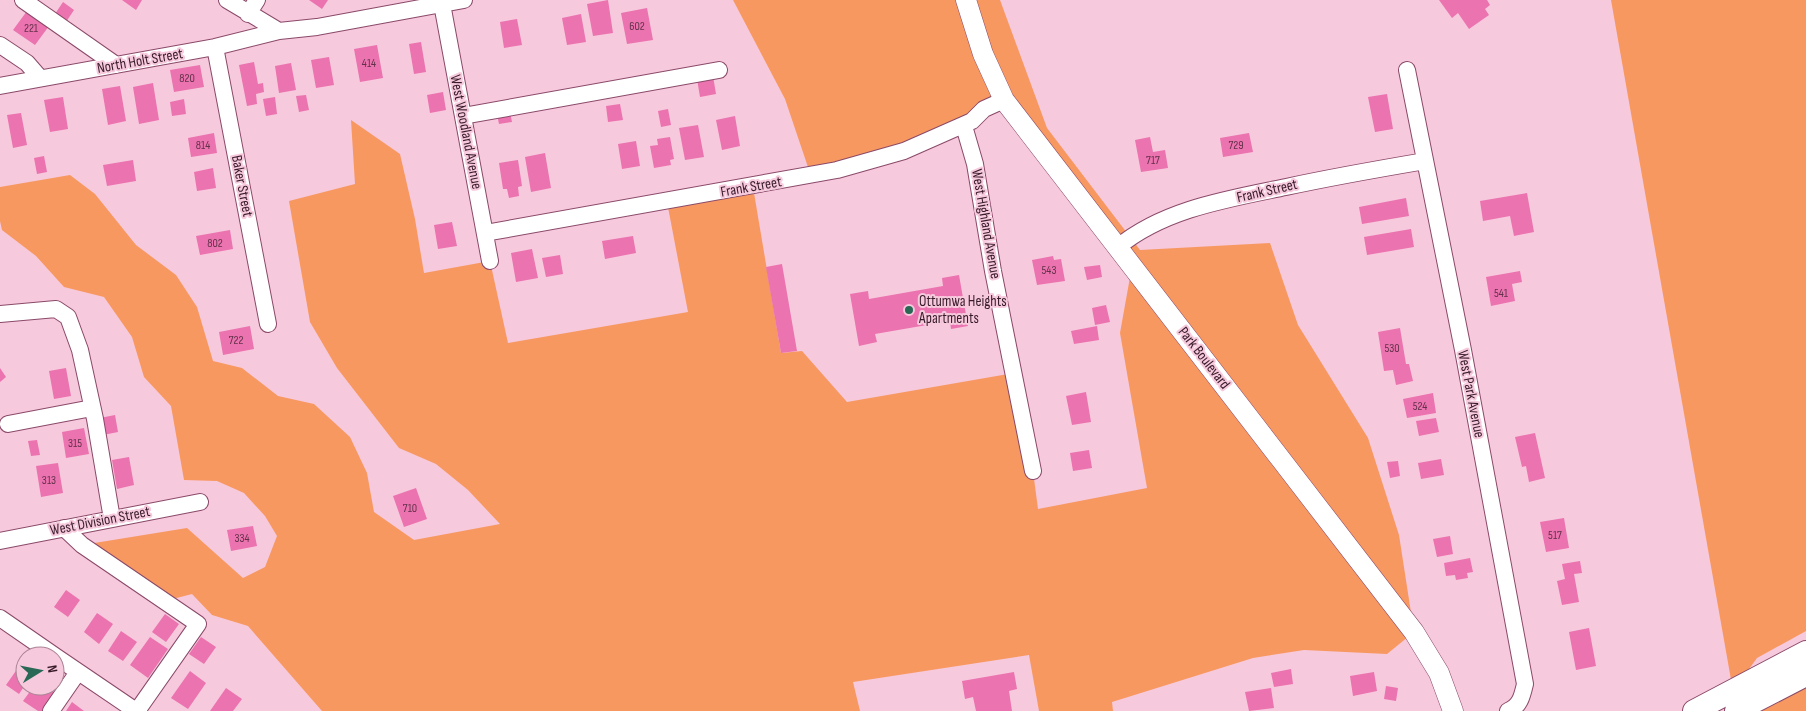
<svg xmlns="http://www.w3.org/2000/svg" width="1806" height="711" viewBox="0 0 1806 711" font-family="'Sofia Sans Condensed',sans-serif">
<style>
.green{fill:#f79860}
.building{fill:#eb73af}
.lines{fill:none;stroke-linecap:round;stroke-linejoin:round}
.minor-casing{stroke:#8a4969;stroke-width:18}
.major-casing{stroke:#8a4969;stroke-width:21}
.highway-casing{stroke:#8a4969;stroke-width:24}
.minor{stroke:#fff;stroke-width:16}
.major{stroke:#fff;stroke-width:20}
.highway{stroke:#fff;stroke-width:22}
.poi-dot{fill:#296855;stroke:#f7c9dd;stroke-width:2}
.labels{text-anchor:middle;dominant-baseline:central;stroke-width:4;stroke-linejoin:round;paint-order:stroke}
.number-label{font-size:12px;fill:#64314a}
.street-label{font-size:15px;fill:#371b29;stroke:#f7c9dd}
.poi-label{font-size:15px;fill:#371b29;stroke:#f7c9dd;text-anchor:start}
</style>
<rect width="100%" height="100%" fill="#f7c9dd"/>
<path class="green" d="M 733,0 L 1000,0 L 1047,128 L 1140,250 L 1270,243 L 1298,325 L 1368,438 L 1399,535 L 1414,632 L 1387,654 L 1304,650 L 1253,658 L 1112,702 L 1113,711 L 1039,711 L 1029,655 L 853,682 L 860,711 L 322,711 L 248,626 L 212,615 L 192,594 L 165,601 L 82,545 L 187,528 L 243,578 L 265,567 L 277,536 L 265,516 L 244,493 L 217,481 L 184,480 L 171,406 L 144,377 L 132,337 L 104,297 L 64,287 L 36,256 L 2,230 L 0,221 L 0,187 L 70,175 L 95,194 L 136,245 L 176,275 L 197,307 L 213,361 L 242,368 L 278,396 L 314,404 L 350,437 L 367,473 L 374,512 L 414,540 L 500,524 L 468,490 L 436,464 L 399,448 L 337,368 L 310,322 L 289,201 L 355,184 L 351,120 L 400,154 L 415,219 L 424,273 L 490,261 L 508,343 L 688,312 L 667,202 L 753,187 L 781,353 L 802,351 L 847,402 L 1014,373 L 1033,471 L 1038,509 L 1147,488 L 1120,333 L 1132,266 L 1004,100 L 972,121 L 811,176 L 785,99 Z
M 1611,0 L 1806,0 L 1806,631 L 1757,658 L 1733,691 Z
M 1806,675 L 1806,711 L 1736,711 Z"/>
<path class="building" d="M 122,0 L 142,0 L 136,10 Z
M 309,0 L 328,0 L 322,9 Z
M 608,0 L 613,33 L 593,36 L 587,4 Z
M 1439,0 L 1487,0 L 1490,5 L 1485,9 L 1489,15 L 1469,29 L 1458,13 L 1452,18 Z
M 63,2 L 74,10 L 66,22 L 55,14 Z
M 647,8 L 653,40 L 627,44 L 621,13 Z
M 27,11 L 49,26 L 35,45 L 13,30 Z
M 581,14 L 586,42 L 567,45 L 562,18 Z
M 517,19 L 522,45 L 504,48 L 500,22 Z
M 421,42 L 426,72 L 414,74 L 409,44 Z
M 377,45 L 383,78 L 360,82 L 354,49 Z
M 329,57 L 334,85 L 316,88 L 311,60 Z
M 254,62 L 258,84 L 263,83 L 264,92 L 256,94 L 257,104 L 247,106 L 239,65 Z
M 291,63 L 296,90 L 279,93 L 275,66 Z
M 200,65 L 204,87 L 174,92 L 170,70 Z
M 713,76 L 716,94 L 700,97 L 697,79 Z
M 153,83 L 159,120 L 139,124 L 133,87 Z
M 120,86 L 126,121 L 108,125 L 102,89 Z
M 443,92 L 446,110 L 430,113 L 427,95 Z
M 1387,94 L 1393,129 L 1375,132 L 1368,97 Z
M 306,95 L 309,110 L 299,112 L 296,96 Z
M 63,97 L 68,129 L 50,132 L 44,100 Z
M 275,97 L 277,114 L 266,116 L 263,99 Z
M 184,99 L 186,114 L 172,116 L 170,102 Z
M 620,104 L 623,120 L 608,122 L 606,106 Z
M 668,109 L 671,125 L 661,127 L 658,111 Z
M 510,112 L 512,122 L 499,124 L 497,114 Z
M 21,113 L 27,145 L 13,148 L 7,115 Z
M 735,116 L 740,146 L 722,150 L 716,120 Z
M 698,125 L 704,157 L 685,160 L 679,128 Z
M 214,133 L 217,153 L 191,157 L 188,138 Z
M 1249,133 L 1253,152 L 1223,157 L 1220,138 Z
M 670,137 L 674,159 L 670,160 L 671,165 L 654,168 L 650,146 L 658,145 L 657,139 Z
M 1150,137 L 1153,152 L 1165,150 L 1168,168 L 1141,172 L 1135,140 Z
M 636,141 L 640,166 L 622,169 L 618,144 Z
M 545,153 L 551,188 L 531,192 L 525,157 Z
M 44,156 L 47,172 L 37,174 L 34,158 Z
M 133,160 L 136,181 L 107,186 L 103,165 Z
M 518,160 L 522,186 L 518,187 L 519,196 L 509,198 L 507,189 L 503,189 L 499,163 Z
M 213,168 L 216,188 L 197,191 L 194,172 Z
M 1527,193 L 1534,232 L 1514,236 L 1510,216 L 1483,221 L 1480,201 Z
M 1406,198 L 1409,216 L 1362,224 L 1359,207 Z
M 452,222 L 457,246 L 438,249 L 434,225 Z
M 1411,229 L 1414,247 L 1367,255 L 1364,237 Z
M 230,230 L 233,249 L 200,255 L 196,236 Z
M 633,236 L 636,253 L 605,259 L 602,241 Z
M 532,249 L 538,278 L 516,282 L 511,253 Z
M 560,255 L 563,274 L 546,277 L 542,258 Z
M 1053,256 L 1054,260 L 1061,259 L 1065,281 L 1037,285 L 1032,260 Z
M 782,264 L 797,351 L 781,353 L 766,267 Z
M 1100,265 L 1102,277 L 1087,280 L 1084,267 Z
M 1520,271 L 1522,282 L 1512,284 L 1515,301 L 1491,306 L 1486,277 Z
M 959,275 L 968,326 L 951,329 L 950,321 L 875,334 L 877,342 L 859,346 L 850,294 L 868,291 L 869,299 L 943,286 L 942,278 Z
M 1106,305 L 1110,322 L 1095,325 L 1092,308 Z
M 250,326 L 254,349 L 223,355 L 219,332 Z
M 1097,326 L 1099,340 L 1074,344 L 1071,331 Z
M 1400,328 L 1406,364 L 1409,364 L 1413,381 L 1396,385 L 1393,370 L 1384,371 L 1378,332 Z
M 0,368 L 6,377 L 0,382 Z
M 66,368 L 71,396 L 54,399 L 49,371 Z
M 1086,392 L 1091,422 L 1072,425 L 1066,396 Z
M 1433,393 L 1436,413 L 1407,418 L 1403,399 Z
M 115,415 L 118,432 L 103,435 L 100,418 Z
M 1436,418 L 1439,432 L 1419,436 L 1416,421 Z
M 84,428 L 89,454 L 66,458 L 62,432 Z
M 1535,433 L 1545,478 L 1529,482 L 1526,466 L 1522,467 L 1515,437 Z
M 37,440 L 40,455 L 31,456 L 28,441 Z
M 1089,450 L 1092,468 L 1073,471 L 1070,453 Z
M 129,457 L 134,485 L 117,489 L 112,460 Z
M 1441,459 L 1444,475 L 1421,479 L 1418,463 Z
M 1398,461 L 1400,476 L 1390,478 L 1387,462 Z
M 58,463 L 63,493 L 41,497 L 36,466 Z
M 416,488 L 427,519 L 404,527 L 393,496 Z
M 1564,518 L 1569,548 L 1546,552 L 1540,522 Z
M 253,526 L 257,546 L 231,551 L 227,530 Z
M 1450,536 L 1453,554 L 1437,557 L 1433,539 Z
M 1470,558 L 1473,572 L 1467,573 L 1468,578 L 1456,580 L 1455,575 L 1446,576 L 1444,563 Z
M 1580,561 L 1582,573 L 1574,574 L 1579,602 L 1562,605 L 1557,581 L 1565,579 L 1562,564 Z
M 66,590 L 80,600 L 68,617 L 54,607 Z
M 97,613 L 113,624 L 99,644 L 84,632 Z
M 165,614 L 179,624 L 166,642 L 152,632 Z
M 1589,628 L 1596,666 L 1576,670 L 1569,632 Z
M 121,631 L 137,642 L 123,661 L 108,651 Z
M 150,637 L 168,649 L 148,678 L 130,665 Z
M 201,637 L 216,647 L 204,664 L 189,654 Z
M 20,665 L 25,668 L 25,685 L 19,694 L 6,685 Z
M 1291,669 L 1293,684 L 1274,687 L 1271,673 Z
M 190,671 L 206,683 L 188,709 L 171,698 Z
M 1014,672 L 1017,689 L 1009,691 L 1012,711 L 976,711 L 973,697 L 965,699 L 962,681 Z
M 1374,672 L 1377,691 L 1353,696 L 1350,676 Z
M 34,686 L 46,686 L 55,693 L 43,711 L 38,711 L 23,701 Z
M 1386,686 L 1398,688 L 1396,701 L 1384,699 Z
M 226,688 L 242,699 L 233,711 L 210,711 Z
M 1271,688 L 1274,708 L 1249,711 L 1245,692 Z
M 72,702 L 84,711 L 66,711 Z"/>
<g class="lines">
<defs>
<path id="minor" d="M 23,0 L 116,65
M 227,0 L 279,31 L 317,27 L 464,0
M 442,4 L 490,261
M 248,14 L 257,0
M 0,45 L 27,63 L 40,78
M 215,47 L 268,324
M 1407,70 L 1463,350 L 1525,684 C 1522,697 1520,706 1508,711
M 0,86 L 215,47 L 279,31
M 463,116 L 719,70
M 964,126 L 975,164 L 993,271 L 1033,471
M 485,233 L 837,170 L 904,151 L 972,121 L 984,109 L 1004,100
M 1118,247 C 1164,209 1228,199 1286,187 C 1332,177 1378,169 1425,161
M 0,314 L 56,309 L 68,317 L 80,350 L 95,419 L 112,519
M 8,424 L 92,408
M 64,528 L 82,545 L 198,624 L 137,711
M 0,541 L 200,502
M 0,618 L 55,656
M 55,656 L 136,711
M 51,711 L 78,672"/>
<path id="major" d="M 966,0 L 983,54 L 1004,100 L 1414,632 L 1439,673 L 1453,711"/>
<path id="highway" d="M 1694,711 L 1806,652
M 1736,711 L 1806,675"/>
</defs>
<use href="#minor" class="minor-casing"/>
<use href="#major" class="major-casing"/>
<use href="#highway" class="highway-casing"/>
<use href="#minor" class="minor"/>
<use href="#major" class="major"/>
<use href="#highway" class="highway"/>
</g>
<circle class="poi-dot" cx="909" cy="310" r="5"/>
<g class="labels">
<g class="number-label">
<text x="637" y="26">602</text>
<text x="31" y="28">221</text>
<text x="369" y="63">414</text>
<text x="187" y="78">820</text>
<text x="203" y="145">814</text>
<text x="1236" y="145">729</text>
<text x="1153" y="160">717</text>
<text x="215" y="243">802</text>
<text x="1049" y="270">543</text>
<text x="1501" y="293">541</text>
<text x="236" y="340">722</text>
<text x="1392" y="348">530</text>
<text x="1420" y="406">524</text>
<text x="75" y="443">315</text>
<text x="49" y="480">313</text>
<text x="410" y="508">710</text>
<text x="1555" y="535">517</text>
<text x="242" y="538">334</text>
</g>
<g class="street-label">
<text transform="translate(140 61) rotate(-10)">North Holt Street</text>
<text transform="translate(466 132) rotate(79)">West Woodland Avenue</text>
<text transform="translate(242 186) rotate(79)">Baker Street</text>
<text transform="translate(751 187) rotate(-10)">Frank Street</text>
<text transform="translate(1267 191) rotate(-13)">Frank Street</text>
<text transform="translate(986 224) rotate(80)">West Highland Avenue</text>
<text transform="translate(1204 358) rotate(52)">Park Boulevard</text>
<text transform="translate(1471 394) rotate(79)">West Park Avenue</text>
<text transform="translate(100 521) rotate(-11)">West Division Street</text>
</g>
<g class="poi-label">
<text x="919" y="301">Ottumwa Heights<tspan x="919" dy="17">Apartments</tspan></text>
</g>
</g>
<g transform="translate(40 671) rotate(80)"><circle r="24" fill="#f7c9dd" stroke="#aa8395"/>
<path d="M0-4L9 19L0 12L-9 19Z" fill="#296855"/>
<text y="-8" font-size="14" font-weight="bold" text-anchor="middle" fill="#371b29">N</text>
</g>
</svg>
